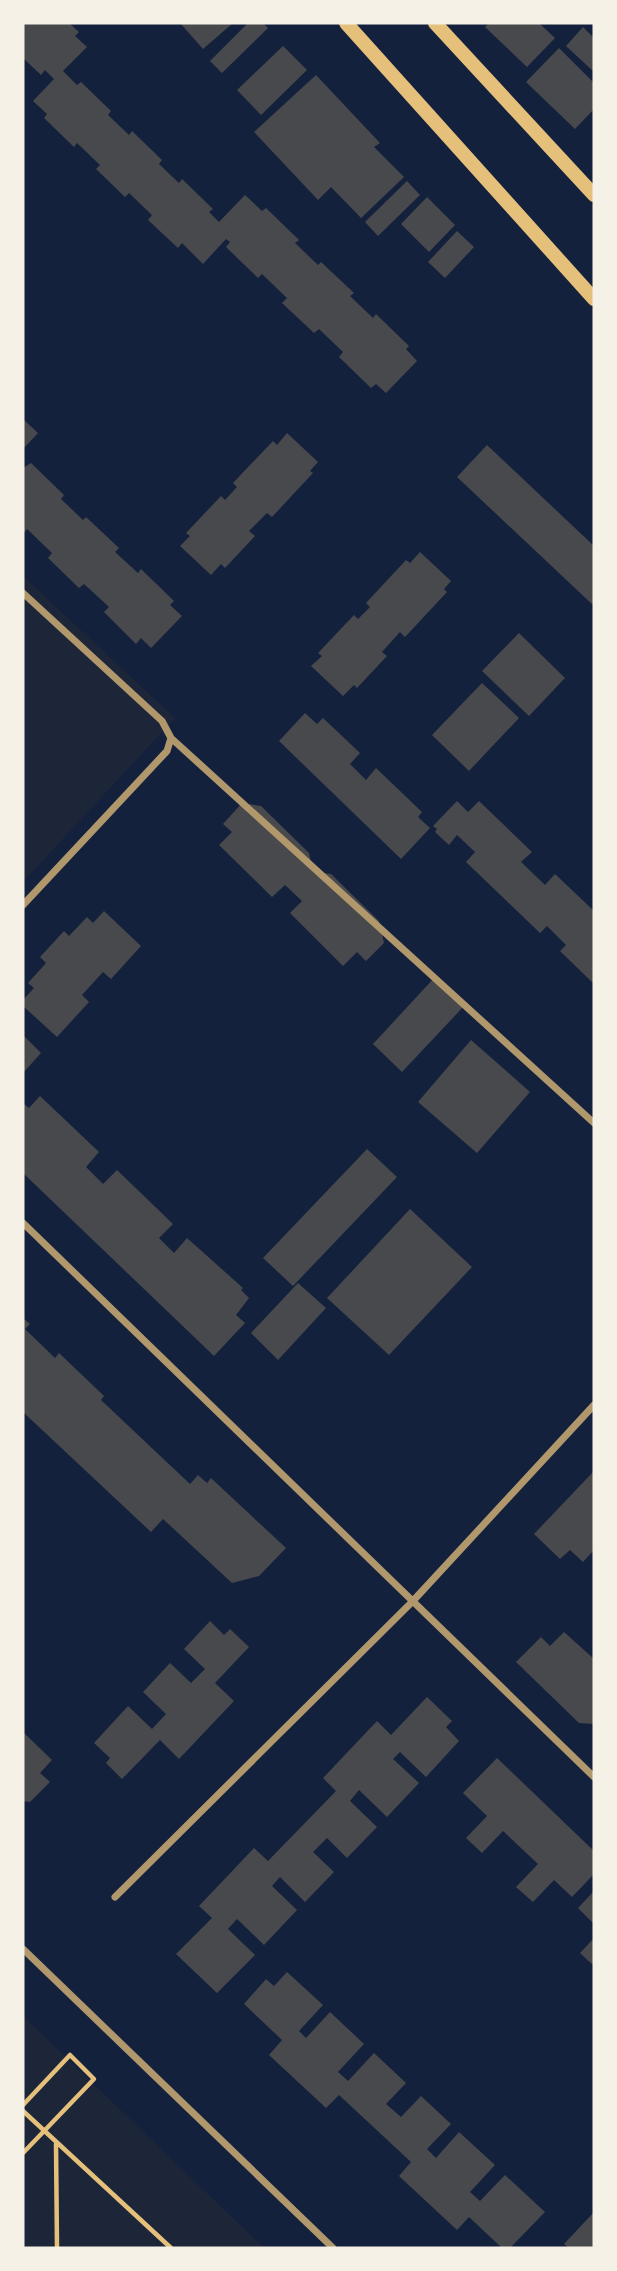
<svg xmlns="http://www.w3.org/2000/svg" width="617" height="2271" viewBox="0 0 617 2271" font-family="'Nunito Sans',sans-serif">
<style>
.green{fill:#1d2539}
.building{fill:#48494c}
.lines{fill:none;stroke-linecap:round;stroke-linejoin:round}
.path{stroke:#e5c07b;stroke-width:4.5}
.minor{stroke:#b1986c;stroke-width:7}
.secondary{stroke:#e5c07b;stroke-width:14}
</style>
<rect width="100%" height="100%" fill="#14213d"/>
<path class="green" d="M 23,576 L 175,718 L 23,882 Z
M 23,2016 L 264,2248 L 23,2248 Z"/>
<path class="building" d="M 23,23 L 69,23 L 79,32 L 75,36 L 87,47 L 63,71 L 77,85 L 81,82 L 111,111 L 108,115 L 129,135 L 132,131 L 162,160 L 159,164 L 179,183 L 182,179 L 213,209 L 209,212 L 219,222 L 245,195 L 262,211 L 266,208 L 299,240 L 295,243 L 318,265 L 321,262 L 354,293 L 350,296 L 373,318 L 376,314 L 409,346 L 406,349 L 417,361 L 386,393 L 376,384 L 371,388 L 339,357 L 343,352 L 319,329 L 314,333 L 282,303 L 287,298 L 262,274 L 258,278 L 226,247 L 230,242 L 226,239 L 203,264 L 182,243 L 178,248 L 148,220 L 152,215 L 129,193 L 125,197 L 96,169 L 100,165 L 77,143 L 74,147 L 44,118 L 47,114 L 33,101 L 54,79 L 45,70 L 41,75 L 23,58 Z
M 180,23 L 233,23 L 203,49 Z
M 248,23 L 263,23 L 268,28 L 222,73 L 210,61 Z
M 489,23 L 539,23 L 555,38 L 527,67 L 485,27 Z
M 583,27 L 594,38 L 594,72 L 566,46 Z
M 283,46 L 307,70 L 261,115 L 237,90 Z
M 559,48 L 594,83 L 594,109 L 575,129 L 526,82 Z
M 316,75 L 380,143 L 374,147 L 404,177 L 361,218 L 331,187 L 318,200 L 254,132 Z
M 407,181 L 420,195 L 378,236 L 365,222 Z
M 427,197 L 455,225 L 429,252 L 401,224 Z
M 457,231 L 474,247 L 445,278 L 428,262 Z
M 23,419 L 38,433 L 23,449 Z
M 287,433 L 318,462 L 310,471 L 313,473 L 272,517 L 267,513 L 249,531 L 255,536 L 225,568 L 221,564 L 211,575 L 180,546 L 190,536 L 186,533 L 221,496 L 225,500 L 237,487 L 233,483 L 273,441 L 277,445 Z
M 487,445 L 594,546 L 594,606 L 457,477 Z
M 31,463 L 64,495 L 61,499 L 83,520 L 86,517 L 119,548 L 115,552 L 138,573 L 141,569 L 174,601 L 170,605 L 182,616 L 151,648 L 141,638 L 136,644 L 104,612 L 109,607 L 84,584 L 79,588 L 48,558 L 52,553 L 27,529 L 23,534 L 23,468 Z
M 420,552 L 451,581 L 444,589 L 447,592 L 405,637 L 400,632 L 382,652 L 387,656 L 357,688 L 354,685 L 343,696 L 311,666 L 322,656 L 318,653 L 354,615 L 358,619 L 370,607 L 366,603 L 406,560 L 410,563 Z
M 519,633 L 565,678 L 529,716 L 482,671 Z
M 482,683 L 519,718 L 469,771 L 432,735 Z
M 305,713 L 317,724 L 323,718 L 360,753 L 350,764 L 366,780 L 376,768 L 422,812 L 418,817 L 430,828 L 401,859 L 279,741 Z
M 457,801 L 468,812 L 479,801 L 532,852 L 521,862 L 545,885 L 555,874 L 594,911 L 594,984 L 560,951 L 566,945 L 547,926 L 540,933 L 466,862 L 475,852 L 457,835 L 449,845 L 435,832 L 437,829 L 433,826 Z
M 242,803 L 261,806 L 309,853 L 313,872 L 331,874 L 379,921 L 384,943 L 366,961 L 357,952 L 343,966 L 290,913 L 302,901 L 285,885 L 272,897 L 219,845 L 232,832 L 223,824 Z
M 104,911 L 141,946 L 111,979 L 103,972 L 82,995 L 89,1002 L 57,1037 L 23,1006 L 23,1000 L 34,988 L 28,983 L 46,963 L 40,957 L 64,931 L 69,936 L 87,917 L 93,923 Z
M 435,977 L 465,1005 L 402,1072 L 373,1044 Z
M 23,1035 L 41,1053 L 23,1073 Z
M 471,1040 L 530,1092 L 477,1153 L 418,1102 Z
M 40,1096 L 99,1152 L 86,1167 L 103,1184 L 117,1170 L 173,1224 L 159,1238 L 174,1253 L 187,1238 L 243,1288 L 241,1290 L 249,1298 L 236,1315 L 245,1323 L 214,1356 L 23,1173 L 23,1103 L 29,1108 Z
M 367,1149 L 397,1177 L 293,1286 L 263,1258 Z
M 410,1209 L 472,1267 L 389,1355 L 327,1298 Z
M 298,1283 L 326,1308 L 278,1360 L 251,1333 Z
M 23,1318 L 30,1324 L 25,1329 L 55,1358 L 59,1353 L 104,1396 L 101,1400 L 190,1484 L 198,1475 L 207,1483 L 211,1478 L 286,1548 L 259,1576 L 232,1583 L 163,1519 L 151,1532 L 23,1412 Z
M 594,1471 L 594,1550 L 583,1562 L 570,1550 L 560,1559 L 534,1534 Z
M 210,1621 L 224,1635 L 230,1629 L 249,1647 L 215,1683 L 234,1701 L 179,1759 L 160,1740 L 122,1779 L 106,1763 L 110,1758 L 94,1743 L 128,1706 L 152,1729 L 166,1714 L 143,1692 L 170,1663 L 191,1683 L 205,1669 L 184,1649 Z
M 564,1632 L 594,1659 L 594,1724 L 579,1723 L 516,1662 L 541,1637 L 550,1646 Z
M 427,1697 L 452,1721 L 446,1727 L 459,1741 L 426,1777 L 400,1752 L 393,1759 L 419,1783 L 387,1817 L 359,1790 L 350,1801 L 377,1827 L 347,1858 L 327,1838 L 313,1852 L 334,1872 L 305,1902 L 280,1877 L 272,1886 L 297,1910 L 264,1945 L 237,1919 L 228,1929 L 255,1955 L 217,1993 L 176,1954 L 212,1918 L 199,1906 L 254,1848 L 268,1861 L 336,1791 L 323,1778 L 377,1721 L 391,1735 Z
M 23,1732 L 52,1760 L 40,1773 L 50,1782 L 30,1802 L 23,1801 Z
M 497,1758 L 594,1851 L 594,1874 L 572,1897 L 554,1880 L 533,1902 L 516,1887 L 538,1864 L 503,1831 L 482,1853 L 466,1838 L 487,1816 L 463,1793 Z
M 594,1891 L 594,1924 L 578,1908 Z
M 594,1938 L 594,1966 L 580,1953 Z
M 287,1972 L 323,2005 L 299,2031 L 306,2038 L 330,2012 L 364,2044 L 338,2072 L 348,2081 L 374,2053 L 406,2083 L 386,2104 L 401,2117 L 421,2096 L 451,2124 L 427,2149 L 436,2158 L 459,2132 L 495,2165 L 470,2192 L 480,2201 L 505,2175 L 545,2212 L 510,2248 L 502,2248 L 469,2217 L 457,2230 L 399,2176 L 411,2162 L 339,2095 L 326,2108 L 269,2055 L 282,2040 L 244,2004 L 266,1979 L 274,1986 Z
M 594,2212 L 594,2248 L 569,2248 L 564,2244 Z"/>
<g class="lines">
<path class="path" d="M 23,2105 L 70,2055 L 94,2079 L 23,2153
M 23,2111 L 171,2248
M 56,2144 L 57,2248"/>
<path class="minor" d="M 23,593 L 162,721 L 171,738 L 594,1123
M 23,905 L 167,751 L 171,738
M 23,1223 L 594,1777
M 115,1897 L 412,1602 L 594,1405
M 23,1949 L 333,2248"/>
<path class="secondary" d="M 346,23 L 594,299
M 435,23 L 594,195"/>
</g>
<rect width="617" height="2271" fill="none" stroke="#f6f1e7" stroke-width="49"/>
</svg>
